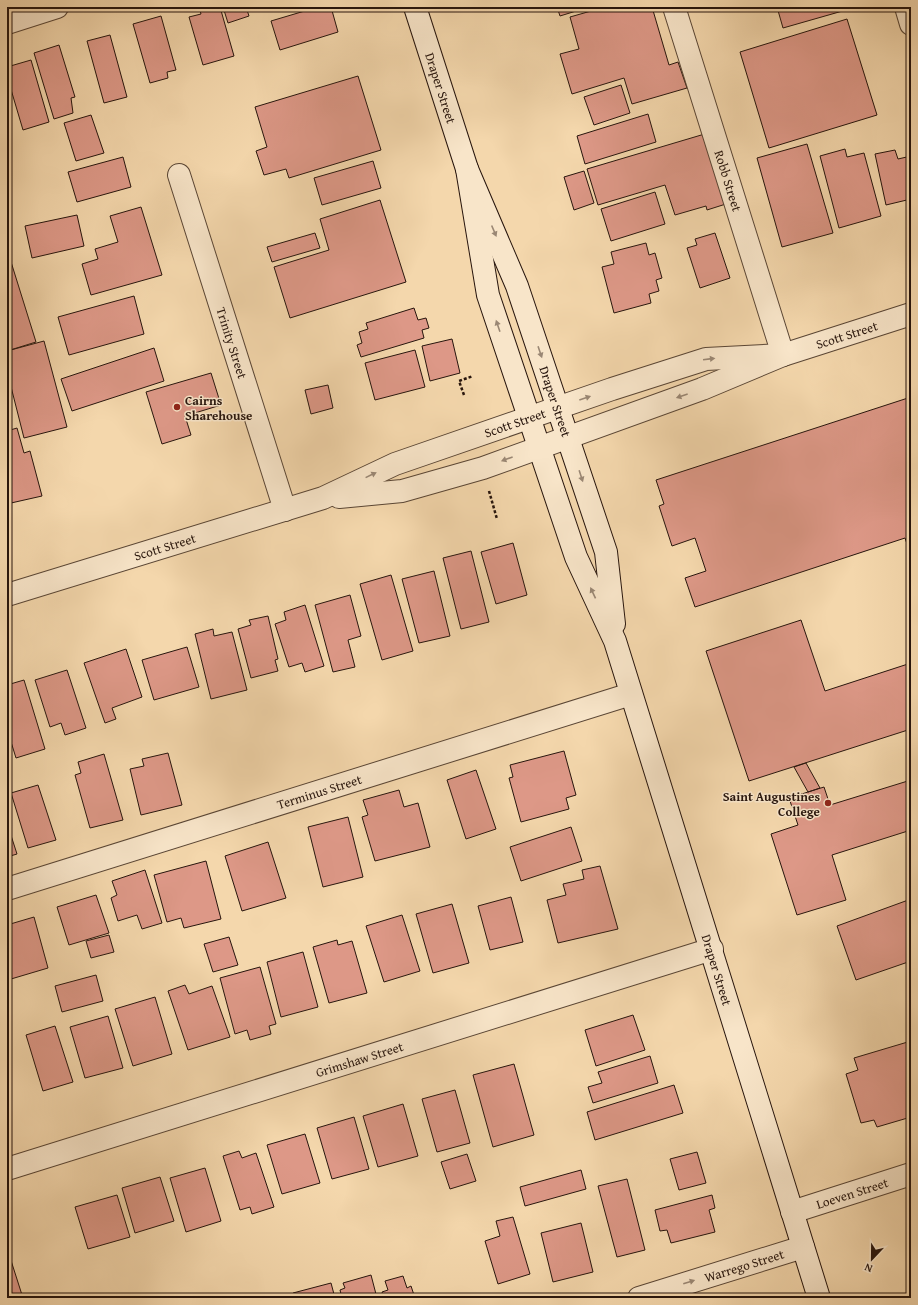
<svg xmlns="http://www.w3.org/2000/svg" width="918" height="1305" viewBox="0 0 918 1305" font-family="'Gentium Book Plus',serif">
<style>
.building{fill:#dd9887;stroke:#27150d}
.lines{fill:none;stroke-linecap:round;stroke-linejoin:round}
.street-casing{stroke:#5a4635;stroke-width:24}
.secondary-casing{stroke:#27150d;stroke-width:24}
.path{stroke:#27150d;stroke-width:2.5;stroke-dasharray:3 2;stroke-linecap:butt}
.street{stroke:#f8e5c9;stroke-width:22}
.secondary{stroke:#f8e5c9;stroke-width:22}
.oneway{fill:#9a8774}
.poi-dot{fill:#8f2418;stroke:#f8e5c9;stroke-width:1.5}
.labels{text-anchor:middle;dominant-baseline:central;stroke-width:3;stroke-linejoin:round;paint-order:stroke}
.street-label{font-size:13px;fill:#27150d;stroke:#f8e5c9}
.poi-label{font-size:13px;font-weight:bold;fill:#27150d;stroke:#f8e5c9;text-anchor:start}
</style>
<rect width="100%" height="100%" fill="#f4d7ac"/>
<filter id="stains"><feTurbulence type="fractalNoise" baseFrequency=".005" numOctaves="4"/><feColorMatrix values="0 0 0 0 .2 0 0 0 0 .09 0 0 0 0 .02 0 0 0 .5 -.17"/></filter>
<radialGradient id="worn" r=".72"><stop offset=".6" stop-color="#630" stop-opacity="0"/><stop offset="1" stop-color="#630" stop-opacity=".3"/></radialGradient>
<path class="building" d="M 199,7 L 220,7 L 234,56 L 203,65 L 189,17 L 201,14 Z
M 223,7 L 246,7 L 249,16 L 228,23 Z
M 318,7 L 331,7 L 338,32 L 280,50 L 271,21 Z
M 557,7 L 589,7 L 560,16 Z
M 605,7 L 652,7 L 669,65 L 678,62 L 687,88 L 632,104 L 624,78 L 572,94 L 560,54 L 579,49 L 570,17 Z
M 777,7 L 853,7 L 853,8 L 783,28 Z
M 161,16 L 176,70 L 167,72 L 168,78 L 150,83 L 133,24 Z
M 847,19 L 877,115 L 769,148 L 740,52 Z
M 110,35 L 127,97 L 104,103 L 87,41 Z
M 59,45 L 75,97 L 71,98 L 73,113 L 54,119 L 34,53 Z
M 31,60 L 49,122 L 23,130 L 7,76 L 7,67 Z
M 358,76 L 381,150 L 289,178 L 286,169 L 264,175 L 256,151 L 267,147 L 255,107 Z
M 621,85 L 630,113 L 594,125 L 584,97 Z
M 648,114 L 656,142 L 585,164 L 577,136 Z
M 91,115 L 104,153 L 76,161 L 64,123 Z
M 708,133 L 729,203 L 707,210 L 706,206 L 675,215 L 665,185 L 598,205 L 587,169 Z
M 807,144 L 833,233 L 782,247 L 757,158 Z
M 845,149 L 847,157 L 864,153 L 881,216 L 839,228 L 820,156 Z
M 895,150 L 898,159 L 911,156 L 911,199 L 886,205 L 875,154 Z
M 123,157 L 131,187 L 77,202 L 68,172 Z
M 373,161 L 381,188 L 322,205 L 314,178 Z
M 584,171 L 594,203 L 574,210 L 564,177 Z
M 655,192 L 665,224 L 611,241 L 601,209 Z
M 380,200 L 406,282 L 290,318 L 274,267 L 329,250 L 320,219 Z
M 141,207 L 162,275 L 91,295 L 82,264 L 98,259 L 95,249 L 118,242 L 110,216 Z
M 77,215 L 84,246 L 32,258 L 25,226 Z
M 315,233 L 320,248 L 272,262 L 267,247 Z
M 715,233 L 730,278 L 700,288 L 687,248 L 697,245 L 695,239 Z
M 646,243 L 649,255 L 655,253 L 662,278 L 656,280 L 659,291 L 649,294 L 651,303 L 614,313 L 602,267 L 614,264 L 611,252 Z
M 7,249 L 36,342 L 7,351 Z
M 134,296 L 144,334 L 69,355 L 58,317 Z
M 414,308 L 418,320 L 426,318 L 429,328 L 422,330 L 424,338 L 361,357 L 357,345 L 362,343 L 359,332 L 368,329 L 366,323 Z
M 452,339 L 460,373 L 430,381 L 422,346 Z
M 44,341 L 67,427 L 24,438 L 7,371 L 7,351 Z
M 154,348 L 164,381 L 72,411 L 61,379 Z
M 415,350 L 425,387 L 375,400 L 365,363 Z
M 211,373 L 221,405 L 185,416 L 191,435 L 162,444 L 146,392 Z
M 328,385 L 333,408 L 311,414 L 305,390 Z
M 911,397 L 911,556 L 905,538 L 695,607 L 685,578 L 706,571 L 695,538 L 672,546 L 659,506 L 664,504 L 656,480 Z
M 17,428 L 24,453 L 30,451 L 42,496 L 11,503 L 7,489 L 7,431 Z
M 513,543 L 527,595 L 496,604 L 481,552 Z
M 471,551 L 489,622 L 461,629 L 443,558 Z
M 434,571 L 450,636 L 419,643 L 402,579 Z
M 391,575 L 413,651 L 382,660 L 360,584 Z
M 350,595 L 361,636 L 348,640 L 355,667 L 333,672 L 315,605 Z
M 305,605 L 324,666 L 305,672 L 302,663 L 289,667 L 275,624 L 286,620 L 284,612 Z
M 268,616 L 278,659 L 275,660 L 278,671 L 251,678 L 238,629 L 251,625 L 249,620 Z
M 801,620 L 825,691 L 911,663 L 911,729 L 749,781 L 706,651 Z
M 213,629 L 214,636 L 232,632 L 247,690 L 211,699 L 195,634 Z
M 187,647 L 199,687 L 154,700 L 142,660 Z
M 126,649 L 142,697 L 112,708 L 116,719 L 105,723 L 84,663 Z
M 67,670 L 86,728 L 65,735 L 61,723 L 50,727 L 35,680 Z
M 24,680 L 45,749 L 16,758 L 7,729 L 7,685 Z
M 564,751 L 576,795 L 566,798 L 569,809 L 521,822 L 509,778 L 513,777 L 510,765 Z
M 168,753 L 182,805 L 141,815 L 130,769 L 144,766 L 142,759 Z
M 104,754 L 123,820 L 90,828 L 75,775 L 81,773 L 78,762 Z
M 806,763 L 820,788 L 808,792 L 794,767 Z
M 476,770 L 496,829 L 466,839 L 447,780 Z
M 911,780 L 911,830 L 832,855 L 846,900 L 797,915 L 771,834 L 798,825 L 789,798 L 824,787 L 830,805 Z
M 38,785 L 56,840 L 28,848 L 11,793 Z
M 399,790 L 404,807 L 418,803 L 430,847 L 375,861 L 362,817 L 368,815 L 363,800 Z
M 348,817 L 363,877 L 323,887 L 308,827 Z
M 7,823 L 17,854 L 7,857 Z
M 571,827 L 582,861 L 521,881 L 510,847 Z
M 268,842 L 286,898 L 242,911 L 225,856 Z
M 206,861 L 221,919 L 184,928 L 181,918 L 167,922 L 154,875 Z
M 600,866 L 618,929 L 558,943 L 547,900 L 566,895 L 563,884 L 584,879 L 582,870 Z
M 145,870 L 162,923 L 142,929 L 137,915 L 118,921 L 111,898 L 117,895 L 112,881 Z
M 96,895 L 109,933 L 69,945 L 57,907 Z
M 511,897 L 523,942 L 490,950 L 478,906 Z
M 911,899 L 911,961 L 856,980 L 837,926 Z
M 452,904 L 469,963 L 433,973 L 416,914 Z
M 402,915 L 420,971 L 384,982 L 366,926 Z
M 34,917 L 48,968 L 11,979 L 7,966 L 7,925 Z
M 109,935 L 114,952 L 91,958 L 86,941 Z
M 229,937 L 238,965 L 213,972 L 204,944 Z
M 337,940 L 338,945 L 352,941 L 367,993 L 329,1003 L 313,947 Z
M 303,952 L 318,1007 L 281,1017 L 267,962 Z
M 260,967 L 276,1024 L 269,1026 L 271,1034 L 250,1040 L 247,1030 L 235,1034 L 220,978 Z
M 96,975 L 103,1001 L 62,1012 L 55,986 Z
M 185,985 L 189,994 L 212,986 L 230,1037 L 188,1050 L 168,991 Z
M 155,997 L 172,1054 L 133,1066 L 115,1009 Z
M 633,1015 L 645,1050 L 596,1066 L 585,1030 Z
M 108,1016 L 123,1068 L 85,1078 L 70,1027 Z
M 55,1026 L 73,1082 L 43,1091 L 26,1035 Z
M 911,1041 L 911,1117 L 877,1127 L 874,1120 L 861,1123 L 846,1074 L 858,1070 L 854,1058 Z
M 650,1056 L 658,1083 L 593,1103 L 588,1087 L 602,1083 L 598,1072 Z
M 514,1064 L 534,1135 L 493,1147 L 473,1075 Z
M 674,1085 L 683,1113 L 595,1140 L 587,1112 Z
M 455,1090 L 470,1143 L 437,1152 L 422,1099 Z
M 403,1104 L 418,1156 L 378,1167 L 363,1116 Z
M 354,1117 L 369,1169 L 332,1179 L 317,1128 Z
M 305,1134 L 320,1183 L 282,1194 L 267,1145 Z
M 239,1151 L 242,1158 L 256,1153 L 274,1207 L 252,1214 L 250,1207 L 240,1210 L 223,1156 Z
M 697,1152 L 706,1183 L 679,1190 L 670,1159 Z
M 467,1154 L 476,1181 L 450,1189 L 441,1162 Z
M 205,1168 L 221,1221 L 186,1232 L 170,1178 Z
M 581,1170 L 586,1189 L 525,1206 L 520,1187 Z
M 160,1177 L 174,1221 L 135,1233 L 122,1188 Z
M 627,1179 L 645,1250 L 617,1257 L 598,1186 Z
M 117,1195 L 130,1237 L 88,1249 L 75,1207 Z
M 712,1195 L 715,1208 L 709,1210 L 715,1232 L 671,1243 L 667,1230 L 660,1231 L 655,1210 Z
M 513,1217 L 530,1274 L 498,1284 L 485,1241 L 500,1236 L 496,1221 Z
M 581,1223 L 593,1272 L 553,1282 L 541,1233 Z
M 7,1248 L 23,1298 L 7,1298 Z
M 371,1275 L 377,1298 L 342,1298 L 340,1290 L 345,1288 L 343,1283 Z
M 403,1276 L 407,1288 L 411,1286 L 415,1298 L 384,1298 L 382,1292 L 388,1290 L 385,1281 Z
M 331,1283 L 335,1298 L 295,1298 L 293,1293 Z"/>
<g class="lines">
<defs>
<g id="street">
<path id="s1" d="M 674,7 L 783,355"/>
<path d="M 906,7 L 911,24"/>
<path d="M 7,23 L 57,7"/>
<path id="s2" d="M 179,175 L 285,510"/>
<path id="s3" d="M 339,497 L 402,491 L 483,468 L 702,389 L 783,355 L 911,314"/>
<path id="s4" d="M 7,595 L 323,498 L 395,464 L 612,389 L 706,359 L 783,355"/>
<path id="s5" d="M 7,889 L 631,694"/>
<path id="s6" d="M 7,1169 L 712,949"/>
<path id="s7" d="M 792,1212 L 911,1174"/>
<path id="s8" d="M 639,1298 L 803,1247"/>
</g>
<g id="secondary">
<path id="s9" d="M 415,7 L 467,169 L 517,286 L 606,552 L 614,624"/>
<path id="s10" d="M 467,169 L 488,295 L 576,557 L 615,641 L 819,1298"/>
</g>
</defs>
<use href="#street" class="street-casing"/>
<use href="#secondary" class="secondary-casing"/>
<path class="path" d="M 464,395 L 459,381 L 473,376
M 489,491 L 497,519"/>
<use href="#street" class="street"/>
<use href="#secondary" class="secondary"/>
</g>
<defs><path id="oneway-solid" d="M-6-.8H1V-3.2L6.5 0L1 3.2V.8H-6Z"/></defs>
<g class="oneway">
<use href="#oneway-solid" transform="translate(494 231) rotate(67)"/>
<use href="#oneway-solid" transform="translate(498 326) rotate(-109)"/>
<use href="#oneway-solid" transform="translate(540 352) rotate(71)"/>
<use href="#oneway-solid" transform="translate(709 359) rotate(-7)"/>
<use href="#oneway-solid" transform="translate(682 396) rotate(161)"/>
<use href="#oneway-solid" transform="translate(585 398) rotate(-19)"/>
<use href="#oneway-solid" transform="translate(507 459) rotate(160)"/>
<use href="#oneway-solid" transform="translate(371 475) rotate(-26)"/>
<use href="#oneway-solid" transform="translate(581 476) rotate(72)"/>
<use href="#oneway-solid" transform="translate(593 593) rotate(-115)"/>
<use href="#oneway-solid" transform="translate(689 1282) rotate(-17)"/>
</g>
<g class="poi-dot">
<circle cx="177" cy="407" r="4"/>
<circle cx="828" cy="803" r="4"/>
</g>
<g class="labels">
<g class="street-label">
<text stroke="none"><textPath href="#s9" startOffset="85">Draper Street</textPath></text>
<text stroke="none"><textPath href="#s1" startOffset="182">Robb Street</textPath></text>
<text stroke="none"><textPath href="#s3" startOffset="535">Scott Street</textPath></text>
<text stroke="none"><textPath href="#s2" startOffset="176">Trinity Street</textPath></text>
<text stroke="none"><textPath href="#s9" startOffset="419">Draper Street</textPath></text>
<text stroke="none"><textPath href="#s4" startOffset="537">Scott Street</textPath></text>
<text stroke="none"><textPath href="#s4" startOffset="165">Scott Street</textPath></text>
<text stroke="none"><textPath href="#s5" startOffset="327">Terminus Street</textPath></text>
<text stroke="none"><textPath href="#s10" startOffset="841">Draper Street</textPath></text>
<text stroke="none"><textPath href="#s6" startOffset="369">Grimshaw Street</textPath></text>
<text stroke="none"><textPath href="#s7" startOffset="63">Loeven Street</textPath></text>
<text stroke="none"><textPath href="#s8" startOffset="110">Warrego Street</textPath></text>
</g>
<g class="poi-label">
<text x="185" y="400">Cairns<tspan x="185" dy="15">Sharehouse</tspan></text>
<text x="820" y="796" text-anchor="end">Saint Augustines<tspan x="820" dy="15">College</tspan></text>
</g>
</g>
<rect width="918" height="1305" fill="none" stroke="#f4d7ac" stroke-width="24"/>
<rect x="8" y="8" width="902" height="1289" fill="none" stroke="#27150d" stroke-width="2"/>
<rect x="12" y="12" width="894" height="1281" fill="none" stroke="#27150d"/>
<g transform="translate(872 1259) rotate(202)" stroke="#f8e5c9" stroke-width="3" paint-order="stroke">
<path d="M0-3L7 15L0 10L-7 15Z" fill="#27150d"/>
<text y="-6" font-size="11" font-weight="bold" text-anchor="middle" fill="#27150d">N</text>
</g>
<rect width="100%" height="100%" filter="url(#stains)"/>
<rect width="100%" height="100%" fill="url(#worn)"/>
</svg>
